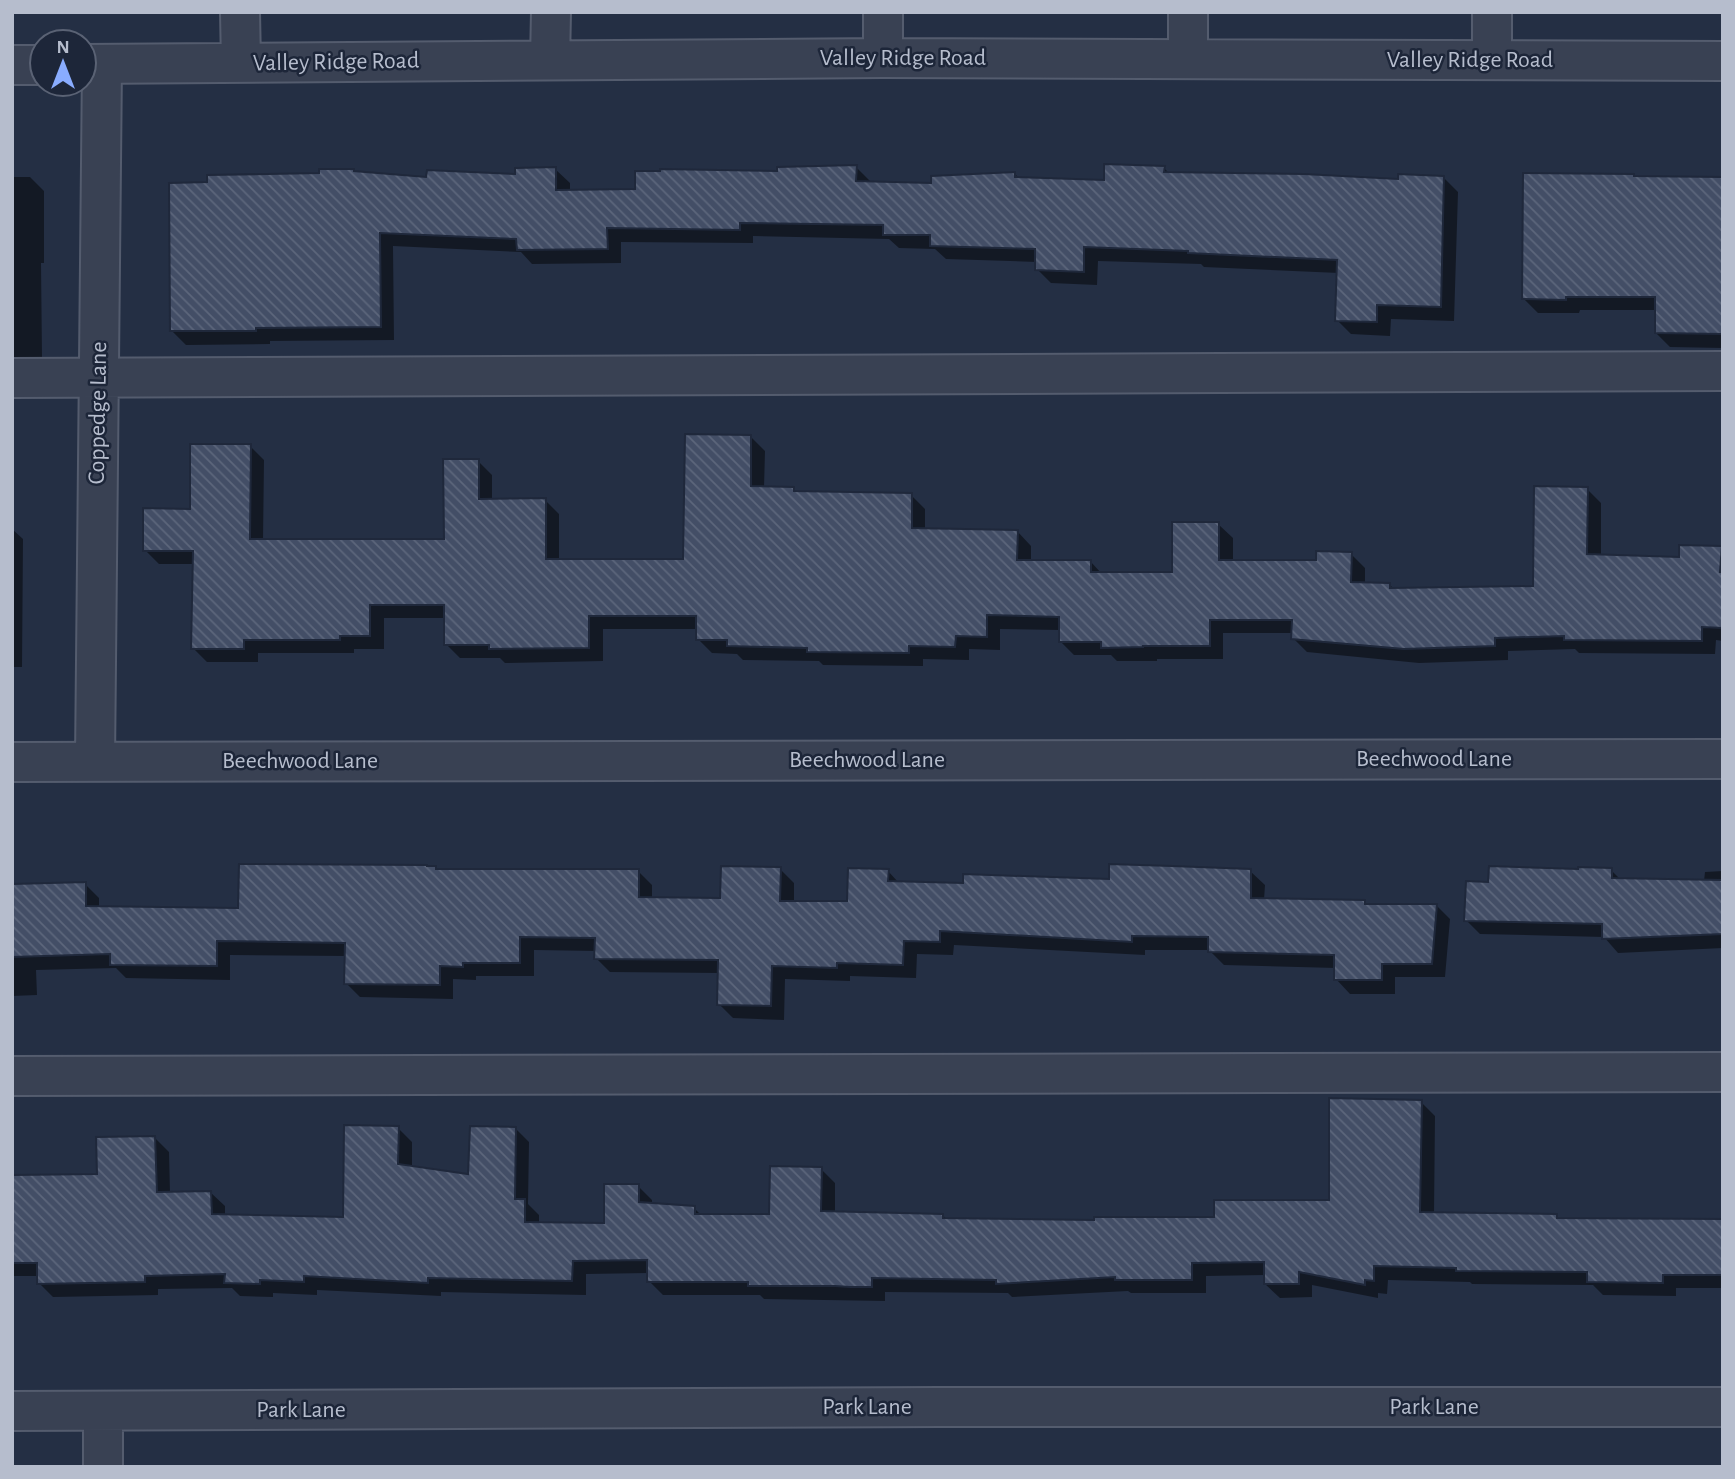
<svg xmlns="http://www.w3.org/2000/svg" width="1735" height="1479" viewBox="0 0 1735 1479" font-family="'Alegreya Sans',sans-serif">
<style>
.shadow{fill:#0007}
.building{fill:url(#building-back-hatch);stroke:#1f283b;stroke-width:2}
.lines{fill:none;stroke-linecap:round;stroke-linejoin:round}
.minor-casing{stroke:#545c6e;stroke-width:42}
.minor{stroke:#394153;stroke-width:38}
.labels{text-anchor:middle;dominant-baseline:central;stroke-width:5;stroke-linejoin:round;paint-order:stroke}
.street-label{font-size:24px;fill:#b6bdcd;stroke:#1d2639}
</style>
<defs>
<pattern id="building-back-hatch" width="6" height="6" patternUnits="userSpaceOnUse" patternTransform="scale(1.75)"><rect width="6" height="6" fill="#434e66"/><path d="M-1 5l2 2M0 0l6 6M5-1l2 2" fill="none" stroke="#5c667b"/></pattern>
</defs>
<rect width="100%" height="100%" fill="#242f44"/>
<path class="shadow" d="M 856,167 L 870,181 L 870,183 L 932,184 L 1015,174 L 1020,179 L 1105,181 L 1164,168 L 1170,174 L 1400,181 L 1444,178 L 1458,192 L 1454,321 L 1391,319 L 1390,336 L 1351,334 L 1337,320 L 1339,273 L 1204,267 L 1201,264 L 1098,261 L 1097,285 L 1051,283 L 1037,269 L 1037,262 L 946,259 L 935,249 L 899,248 L 889,239 L 753,236 L 753,243 L 621,242 L 621,263 L 532,264 L 521,252 L 393,246 L 394,340 L 270,341 L 270,344 L 186,345 L 172,331 L 428,179 L 517,176 L 555,169 L 570,183 L 570,192 L 637,191 L 779,172 Z
M 1634,175 L 1636,177 L 1723,178 L 1723,348 L 1670,347 L 1656,333 L 1657,310 L 1580,310 L 1579,313 L 1538,313 L 1524,299 Z
M 12,177 L 30,177 L 44,191 L 44,263 L 41,263 L 42,357 L 12,357 Z
M 751,437 L 765,451 L 764,488 L 793,488 L 797,493 L 911,495 L 925,509 L 925,530 L 1017,531 L 1031,546 L 1031,562 L 1091,562 L 1102,574 L 1174,574 L 1218,524 L 1233,538 L 1233,562 L 1317,562 L 1351,554 L 1365,568 L 1365,584 L 1390,585 L 1395,590 L 1535,588 L 1587,489 L 1601,503 L 1601,556 L 1680,559 L 1721,548 L 1723,550 L 1723,641 L 1716,640 L 1715,654 L 1579,653 L 1575,649 L 1508,651 L 1508,660 L 1419,663 L 1307,652 L 1293,638 L 1293,633 L 1223,633 L 1223,659 L 1157,659 L 1157,661 L 1117,661 L 1111,655 L 1074,655 L 1060,641 L 1060,630 L 1000,629 L 1000,650 L 969,649 L 969,660 L 923,659 L 923,666 L 823,665 L 819,661 L 743,660 L 737,654 L 712,653 L 698,639 L 698,629 L 603,629 L 603,661 L 505,663 L 500,658 L 460,658 L 446,644 L 446,618 L 384,618 L 384,649 L 354,649 L 354,653 L 258,653 L 258,662 L 207,662 L 193,648 L 194,564 L 159,564 L 145,550 L 192,511 L 250,446 L 264,460 L 263,541 L 445,541 L 478,461 L 492,475 L 492,500 L 545,500 L 559,514 L 559,560 L 685,560 Z
M 12,529 L 23,539 L 22,667 L 12,667 Z
M 436,868 L 439,871 L 638,871 L 652,885 L 652,899 L 722,900 L 780,869 L 794,883 L 794,902 L 848,902 L 888,871 L 899,883 L 964,884 L 1111,881 L 1250,871 L 1265,885 L 1264,900 L 1364,902 L 1367,905 L 1436,905 L 1450,919 L 1445,977 L 1395,977 L 1395,994 L 1350,994 L 1336,979 L 1336,968 L 1224,965 L 1209,950 L 1145,950 L 1145,955 L 954,945 L 953,955 L 917,954 L 916,978 L 850,976 L 850,981 L 785,979 L 784,1020 L 733,1018 L 719,1004 L 720,973 L 610,972 L 596,958 L 596,951 L 534,950 L 534,976 L 476,976 L 476,980 L 453,979 L 453,999 L 360,997 L 346,983 L 347,956 L 230,955 L 230,980 L 126,978 L 116,968 L 36,970 L 37,995 L 12,996 L 12,885 L 85,884 L 99,898 L 99,908 L 240,909 Z
M 1611,870 L 1621,880 L 1704,881 L 1705,872 L 1723,871 L 1723,948 L 1618,953 L 1604,937 L 1480,934 L 1466,920 L 1490,884 Z
M 1421,1102 L 1435,1116 L 1434,1214 L 1556,1216 L 1559,1220 L 1712,1221 L 1712,1218 L 1723,1218 L 1723,1288 L 1676,1288 L 1676,1296 L 1603,1295 L 1593,1285 L 1472,1284 L 1470,1282 L 1388,1280 L 1387,1294 L 1378,1293 L 1378,1298 L 1312,1285 L 1312,1297 L 1280,1298 L 1265,1284 L 1265,1275 L 1206,1276 L 1206,1293 L 1131,1293 L 1128,1291 L 1012,1297 L 1008,1293 L 885,1292 L 885,1301 L 764,1299 L 760,1295 L 663,1295 L 649,1281 L 649,1273 L 586,1274 L 586,1295 L 441,1292 L 441,1296 L 317,1290 L 317,1295 L 273,1293 L 273,1297 L 240,1296 L 232,1288 L 158,1289 L 158,1295 L 53,1297 L 39,1283 L 39,1276 L 12,1276 L 12,1176 L 98,1175 L 155,1138 L 169,1152 L 170,1193 L 210,1192 L 225,1206 L 225,1216 L 344,1219 L 398,1128 L 412,1142 L 412,1168 L 470,1176 L 515,1128 L 529,1142 L 528,1204 L 539,1215 L 539,1224 L 606,1225 L 638,1186 L 652,1200 L 652,1205 L 694,1208 L 702,1216 L 771,1216 L 821,1169 L 835,1183 L 835,1213 L 942,1215 L 947,1219 L 1096,1222 L 1216,1218 L 1331,1202 Z"/>
<path class="building" d="M 1104,164 L 1165,166 L 1164,172 L 1304,174 L 1398,179 L 1398,174 L 1444,176 L 1441,307 L 1377,305 L 1377,322 L 1335,321 L 1337,260 L 1188,253 L 1188,251 L 1084,247 L 1084,272 L 1035,270 L 1035,249 L 930,246 L 930,235 L 883,235 L 883,225 L 740,223 L 740,230 L 607,228 L 608,249 L 517,250 L 516,239 L 380,233 L 381,327 L 256,328 L 256,331 L 170,331 L 169,183 L 207,182 L 207,175 L 319,173 L 319,169 L 354,169 L 354,171 L 426,177 L 427,170 L 515,174 L 515,168 L 556,167 L 556,190 L 635,189 L 635,171 L 660,171 L 660,169 L 777,171 L 777,167 L 857,165 L 856,181 L 931,183 L 931,176 L 1015,172 L 1015,177 L 1104,180 Z
M 1523,173 L 1634,174 L 1634,176 L 1723,177 L 1723,334 L 1655,333 L 1655,297 L 1566,297 L 1566,300 L 1522,299 Z
M 685,434 L 751,435 L 751,486 L 794,487 L 794,491 L 912,493 L 912,528 L 1018,530 L 1017,560 L 1091,560 L 1091,572 L 1172,572 L 1172,522 L 1219,522 L 1219,560 L 1316,560 L 1316,551 L 1352,552 L 1351,582 L 1390,583 L 1390,588 L 1533,586 L 1534,486 L 1588,487 L 1587,554 L 1679,557 L 1679,545 L 1722,546 L 1720,572 L 1723,572 L 1723,628 L 1702,627 L 1702,641 L 1564,640 L 1564,636 L 1495,638 L 1495,646 L 1404,649 L 1291,639 L 1292,620 L 1210,620 L 1210,646 L 1143,646 L 1143,647 L 1101,648 L 1101,642 L 1059,642 L 1059,617 L 987,615 L 987,637 L 956,636 L 955,647 L 909,646 L 909,653 L 807,652 L 807,648 L 727,646 L 727,640 L 696,640 L 696,616 L 589,616 L 589,648 L 489,649 L 489,645 L 444,645 L 444,605 L 370,605 L 370,636 L 340,636 L 340,640 L 244,640 L 244,649 L 191,649 L 193,551 L 143,551 L 143,508 L 190,509 L 190,444 L 251,444 L 250,539 L 444,539 L 443,459 L 479,459 L 479,499 L 546,498 L 546,559 L 683,559 Z
M 239,864 L 427,865 L 427,866 L 436,866 L 436,869 L 639,869 L 639,897 L 720,898 L 721,866 L 781,867 L 780,901 L 847,901 L 848,868 L 889,869 L 888,881 L 963,883 L 963,874 L 1109,879 L 1109,864 L 1172,866 L 1251,869 L 1251,898 L 1365,900 L 1365,904 L 1437,904 L 1432,964 L 1382,964 L 1382,980 L 1334,980 L 1334,955 L 1208,952 L 1208,937 L 1132,936 L 1132,942 L 940,931 L 940,942 L 904,941 L 903,965 L 837,963 L 837,968 L 772,966 L 771,1006 L 717,1005 L 718,960 L 594,959 L 595,938 L 520,937 L 520,963 L 463,963 L 463,967 L 440,966 L 440,985 L 344,984 L 345,943 L 217,941 L 217,966 L 110,965 L 110,954 L 12,957 L 12,884 L 86,882 L 86,906 L 238,908 Z
M 1489,866 L 1578,869 L 1578,867 L 1612,868 L 1612,878 L 1723,880 L 1723,934 L 1602,939 L 1602,924 L 1464,921 L 1466,881 L 1488,882 Z
M 1329,1098 L 1422,1100 L 1420,1212 L 1557,1214 L 1557,1218 L 1723,1219 L 1723,1275 L 1663,1275 L 1663,1283 L 1587,1282 L 1587,1272 L 1456,1271 L 1456,1268 L 1374,1266 L 1374,1281 L 1365,1280 L 1365,1285 L 1299,1272 L 1299,1284 L 1264,1284 L 1264,1262 L 1192,1263 L 1192,1280 L 1115,1280 L 1115,1277 L 996,1284 L 996,1280 L 872,1278 L 872,1287 L 850,1287 L 835,1286 L 748,1286 L 748,1282 L 647,1282 L 647,1260 L 573,1261 L 572,1281 L 428,1278 L 428,1283 L 304,1276 L 304,1282 L 260,1280 L 260,1284 L 224,1283 L 225,1274 L 145,1276 L 145,1282 L 37,1284 L 37,1263 L 12,1263 L 12,1175 L 97,1174 L 96,1137 L 155,1136 L 157,1192 L 211,1191 L 212,1214 L 343,1217 L 344,1125 L 399,1126 L 398,1164 L 468,1174 L 470,1126 L 516,1127 L 515,1199 L 525,1199 L 525,1222 L 604,1223 L 604,1184 L 639,1184 L 639,1202 L 695,1206 L 695,1214 L 769,1214 L 770,1166 L 822,1167 L 821,1211 L 943,1214 L 943,1218 L 1094,1220 L 1094,1217 L 1214,1217 L 1214,1200 L 1329,1200 Z"/>
<g class="lines">
<defs>
<path id="minor" d="M 240,12 L 241,63
M 883,58 L 883,12
M 1188,58 L 1188,12
M 550,60 L 551,12
M 1492,60 L 1492,12
M 84,64 L 883,58 L 1723,61
M 12,65 L 42,65
M 12,378 L 1723,371
M 95,761 L 102,64
M 12,762 L 1723,759
M 12,1076 L 1723,1072
M 12,1411 L 940,1407 L 1723,1407
M 103,1411 L 103,1467"/>
</defs>
<use href="#minor" class="minor-casing"/>
<use href="#minor" class="minor"/>
</g>
<g class="labels">
<g class="street-label">
<text x="903" y="58">Valley Ridge Road</text>
<text x="1470" y="60">Valley Ridge Road</text>
<text transform="translate(336 62) rotate(-1)">Valley Ridge Road</text>
<text transform="translate(98 413) rotate(-89)">Coppedge Lane</text>
<text x="1434" y="759">Beechwood Lane</text>
<text x="867" y="760">Beechwood Lane</text>
<text x="300" y="761">Beechwood Lane</text>
<text x="867" y="1407">Park Lane</text>
<text x="1434" y="1407">Park Lane</text>
<text x="301" y="1410">Park Lane</text>
</g>
</g>
<rect width="1735" height="1479" fill="none" stroke="#b6bdcd" stroke-width="28"/>
<g transform="translate(63 63)"><circle r="33" fill="#1d2639" stroke="#5a6274" stroke-width="2"/>
<path d="M0-5L12 26L0 18L-12 26Z" fill="#89acff"/>
<text y="-10" font-size="19" font-weight="bold" text-anchor="middle" fill="#b6bdcd">N</text>
</g>
</svg>
